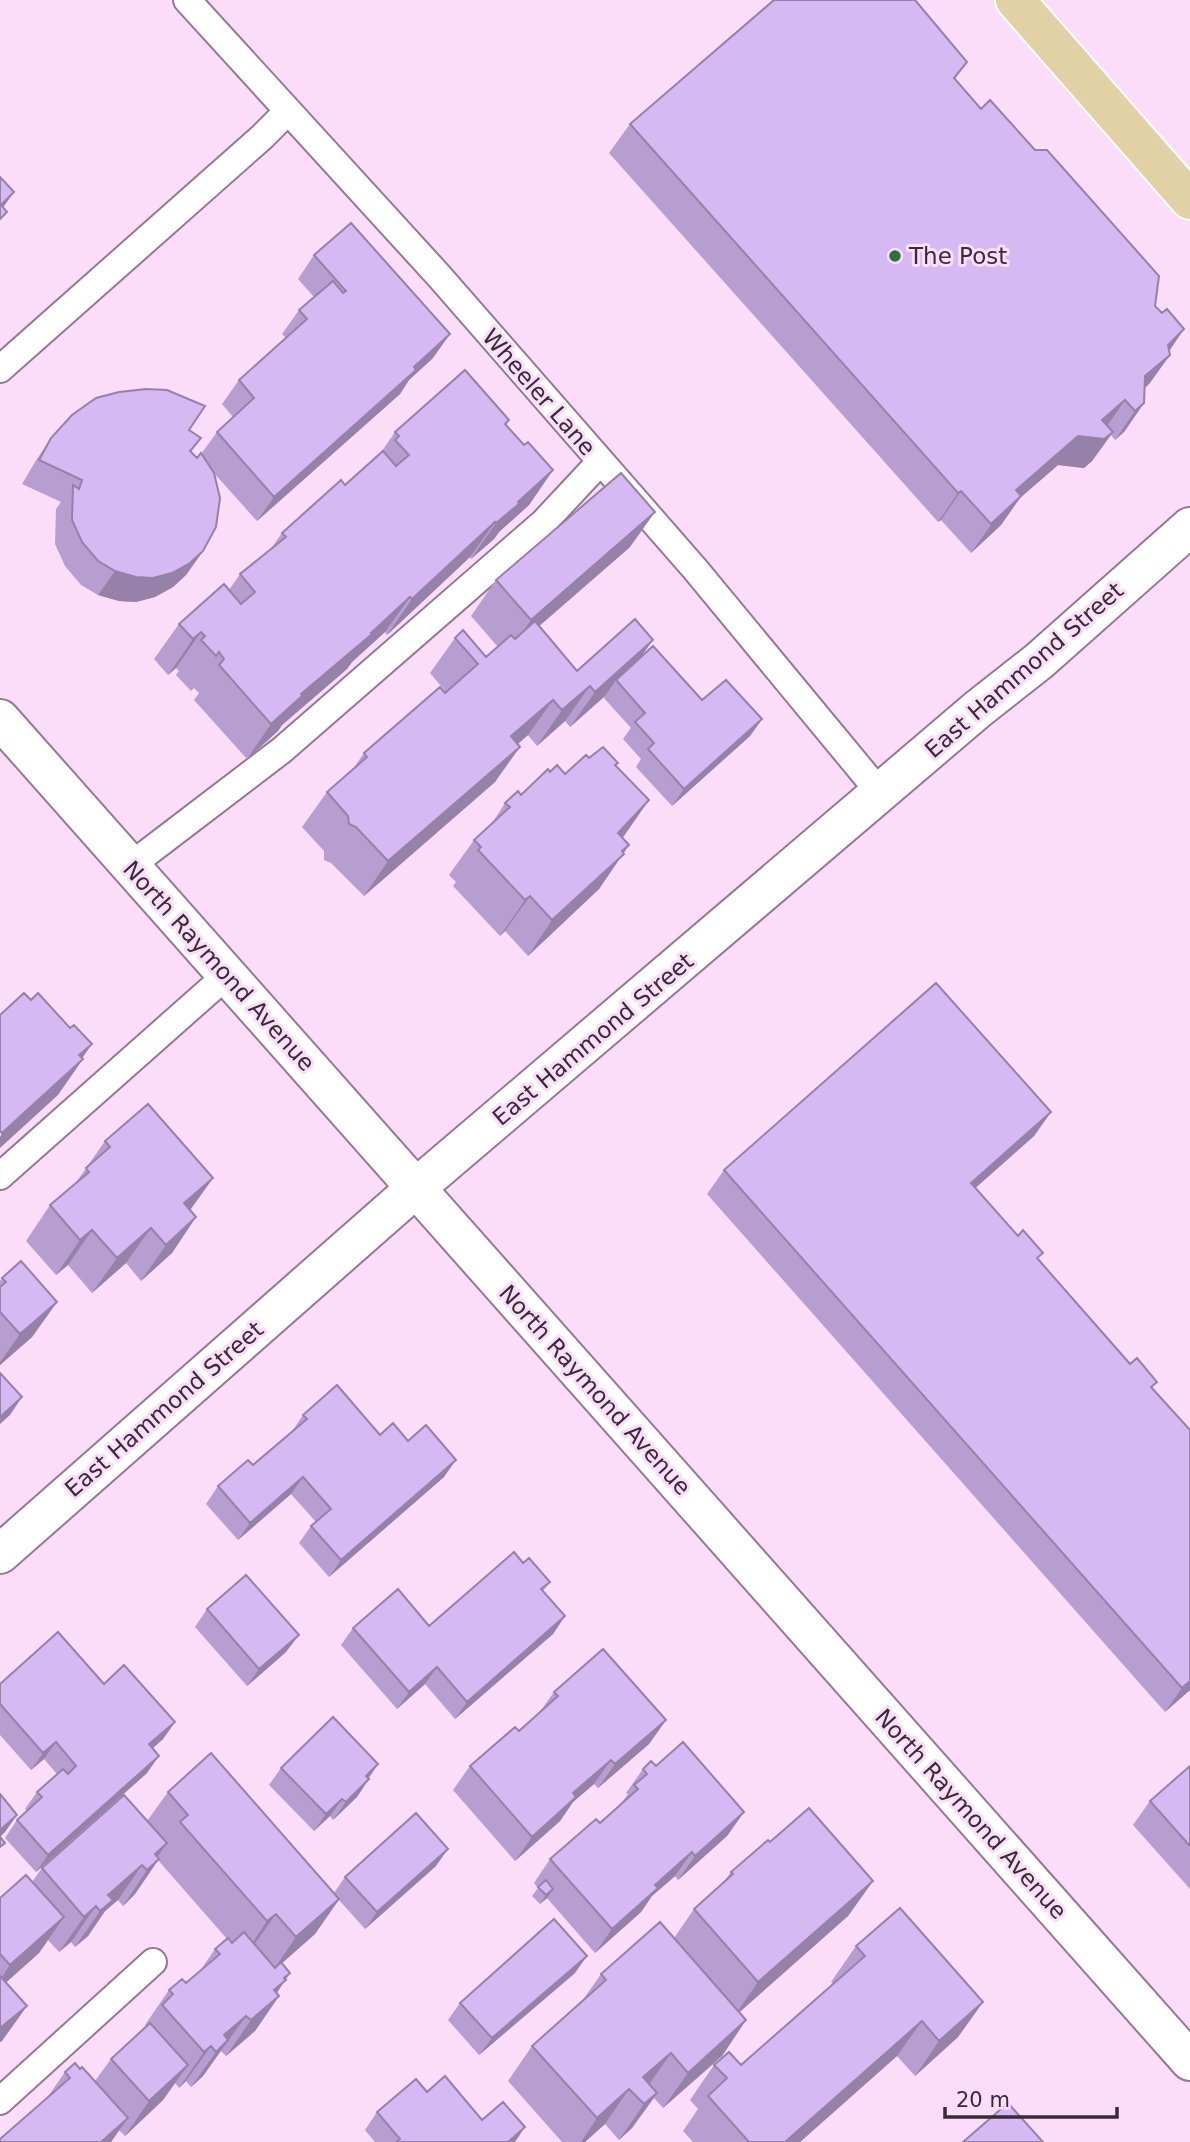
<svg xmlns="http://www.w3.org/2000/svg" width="1190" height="2142" viewBox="0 0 1190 2142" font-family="'DejaVu Sans',sans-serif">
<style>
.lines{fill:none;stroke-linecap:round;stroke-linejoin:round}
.service-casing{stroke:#957993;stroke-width:30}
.minor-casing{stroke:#957993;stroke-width:42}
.tertiary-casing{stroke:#957993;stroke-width:42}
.primary-casing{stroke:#fff;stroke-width:42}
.service{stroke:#fff;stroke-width:26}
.minor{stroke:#fff;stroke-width:38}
.tertiary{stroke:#fff;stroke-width:38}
.primary{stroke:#e3d1a6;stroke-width:38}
.wall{fill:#b89ed0}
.shaded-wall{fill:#9681a9}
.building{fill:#d6b8f2;stroke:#9681a9;stroke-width:2}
.poi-dot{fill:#2d703b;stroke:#fbdcf9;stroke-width:2.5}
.labels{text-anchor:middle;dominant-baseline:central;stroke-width:6;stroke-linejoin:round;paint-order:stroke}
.poi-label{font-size:23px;fill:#362b36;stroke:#fbdcf9;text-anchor:start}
.street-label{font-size:23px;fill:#362b36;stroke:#fbdcf9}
</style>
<rect width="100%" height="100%" fill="#fbdcf9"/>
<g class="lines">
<defs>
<path id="service" d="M 187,0 L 439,276 L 695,569 L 881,794
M 0,369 L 262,137 L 288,111
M 130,866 L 282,750 L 544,522 L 600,462
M 0,1176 L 227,975
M 0,2101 L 153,1962"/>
<path id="minor" d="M 0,1554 L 417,1187 L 978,709 L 1039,661 L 1190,527"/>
<path id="tertiary" d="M 0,719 L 1190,2061"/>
<path id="primary" d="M 1015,0 L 1190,200"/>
</defs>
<use href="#service" class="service-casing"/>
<use href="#minor" class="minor-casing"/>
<use href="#tertiary" class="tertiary-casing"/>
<use href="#primary" class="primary-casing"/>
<use href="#service" class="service"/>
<use href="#minor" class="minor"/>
<use href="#tertiary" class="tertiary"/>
<use href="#primary" class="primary"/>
</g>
<path class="wall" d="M 967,62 L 955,79 L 1155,306 L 1170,355 L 1149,384 L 1145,388 L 1144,403 L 1124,432 L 1115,440 L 1111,435 L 1092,461 L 1084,468 L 1058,465 L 1020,498 L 1001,525 L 971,553 L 941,520 L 938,522 L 609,153 L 630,124 Z
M 314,255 L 433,358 L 409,380 L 400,394 L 257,521 L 213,472 L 203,551 L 186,575 L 173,587 L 155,597 L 136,602 L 119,601 L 98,595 L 81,585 L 65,566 L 55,544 L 56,509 L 61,502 L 22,484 L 35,462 L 51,438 L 189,430 L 201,438 L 191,452 L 197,458 L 201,454 L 217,432 L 233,417 L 222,404 L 239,380 L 286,338 L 282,334 L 299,310 L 314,297 L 298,279 Z
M 506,425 L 524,445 L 553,470 L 529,505 L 499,532 L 494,539 L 471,559 L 470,557 L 387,635 L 385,632 L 352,662 L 347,669 L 282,725 L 278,731 L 247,759 L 194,700 L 199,693 L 194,688 L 191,691 L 176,675 L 179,671 L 176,668 L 168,675 L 154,659 L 179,624 L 229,590 L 240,574 L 270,550 L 282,533 L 345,485 L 380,454 L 395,432 Z
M 630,547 L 539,626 L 577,671 L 640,659 L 702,700 L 762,719 L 750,736 L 672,806 L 636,767 L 641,759 L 623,739 L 631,728 L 604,698 L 605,696 L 570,727 L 565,721 L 537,746 L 528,735 L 518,744 L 495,782 L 364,896 L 331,863 L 324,860 L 324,851 L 302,827 L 327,792 L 353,769 L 364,753 L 446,692 L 430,673 L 455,638 L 486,657 L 498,647 L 471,616 L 496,580 Z
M 589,758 L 616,765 L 622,837 L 629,845 L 599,889 L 528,956 L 505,931 L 500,936 L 453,886 L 456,882 L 449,875 L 474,840 L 491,825 L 505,803 L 521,795 L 550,772 L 565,774 Z
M 1051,1112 L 1034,1136 L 975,1188 L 1190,1430 L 1190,1690 L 1165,1712 L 707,1194 L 724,1170 Z
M 105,1141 L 213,1178 L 190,1210 L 196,1217 L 172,1253 L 141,1281 L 126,1263 L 92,1293 L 68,1265 L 56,1275 L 26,1241 L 50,1205 L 75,1184 Z
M 2,1278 L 57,1302 L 32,1337 L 0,1365 L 0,1281 Z
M 303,1415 L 380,1435 L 408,1441 L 444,1477 L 329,1577 L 299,1543 L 311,1526 L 316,1522 L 291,1494 L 238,1540 L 206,1504 L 218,1486 L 253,1465 L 291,1433 Z
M 523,1563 L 550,1582 L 543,1591 L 565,1616 L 553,1634 L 455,1719 L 425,1684 L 397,1709 L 341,1645 L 353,1628 L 429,1626 Z
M 207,1609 L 286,1652 L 247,1686 L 195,1627 Z
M 0,1684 L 104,1684 L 175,1722 L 163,1739 L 153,1748 L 147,1773 L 36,1872 L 5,1838 L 17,1820 L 27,1811 L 25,1809 L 37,1792 L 57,1774 L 44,1759 L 31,1770 L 0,1735 Z
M 554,1692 L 666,1720 L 649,1744 L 598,1788 L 594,1784 L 573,1802 L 560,1821 L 515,1861 L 453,1790 L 470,1766 L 519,1731 L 539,1713 Z
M 378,1764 L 357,1797 L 333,1820 L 330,1816 L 314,1831 L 269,1785 L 281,1768 Z
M 656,1766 L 744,1812 L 727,1836 L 678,1880 L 675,1876 L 652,1896 L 641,1912 L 595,1953 L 547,1898 L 540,1904 L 532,1896 L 538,1888 L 534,1883 L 550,1859 L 600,1823 L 619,1806 L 628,1794 L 626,1793 L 643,1769 Z
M 1190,1766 L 1190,1889 L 1133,1825 L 1150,1801 Z
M 168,1792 L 334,1893 L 345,1877 L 436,1866 L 365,1929 L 339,1900 L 315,1934 L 282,1963 L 285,1979 L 277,1993 L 279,1996 L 255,2031 L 226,2056 L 221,2051 L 219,2053 L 203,2076 L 191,2087 L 186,2081 L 179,2088 L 175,2083 L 163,2100 L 125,2136 L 119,2130 L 111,2142 L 47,2098 L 65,2072 L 80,2069 L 95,2081 L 111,2059 L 146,2027 L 145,2025 L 169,1990 L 186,1983 L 200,1971 L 215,1949 L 227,1939 L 158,1860 L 135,1894 L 123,1906 L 118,1900 L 105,1911 L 88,1936 L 75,1947 L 71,1942 L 59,1952 L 48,1940 L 39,1953 L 6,1982 L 2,2041 L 0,2042 L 0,1898 L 32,1882 L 42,1868 L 147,1821 Z
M 770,1842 L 873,1881 L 848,1916 L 739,2012 L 746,2020 L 722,2056 L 663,2108 L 654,2098 L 632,2128 L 619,2140 L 605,2124 L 585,2142 L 562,2142 L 508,2081 L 532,2046 L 580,2004 L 601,1974 L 674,1938 L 694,1909 L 723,1883 L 731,1872 Z
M 856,1946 L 983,2002 L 958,2037 L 915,2076 L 897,2056 L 800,2142 L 693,2142 L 683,2131 L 698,2109 L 690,2100 L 714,2065 L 741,2065 L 834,1984 L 831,1982 Z
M 575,1973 L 479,2055 L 448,2020 L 460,2003 Z
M 427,2092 L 482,2120 L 515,2142 L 375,2142 L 365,2130 L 377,2112 Z"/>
<path class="shaded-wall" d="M 14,192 L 2,209 L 0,205 Z
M 1184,329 L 1164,359 L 1170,355 L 1149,384 L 1128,402 L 1127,402 L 1168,345 Z
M 450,334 L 433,358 L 409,380 L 400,394 L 257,521 L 274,497 Z
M 1125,400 L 1105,429 L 1113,432 L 1092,461 L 1084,468 L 1058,465 L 1020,498 L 1001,525 L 971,553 L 1016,490 L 1078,436 L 1102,420 Z
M 1144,403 L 1124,432 L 1115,440 L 1135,411 Z
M 553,470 L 529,505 L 499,532 L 494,539 L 471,559 L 496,523 Z
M 961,491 L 941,520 L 938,522 L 958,493 Z
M 655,512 L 630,547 L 506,655 L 531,620 Z
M 495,522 L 470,557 L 387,635 L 412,599 Z
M 203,551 L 186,575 L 173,587 L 155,597 L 136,602 L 119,601 L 98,595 L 115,571 Z
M 410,597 L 385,632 L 352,662 L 347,669 L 282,725 L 278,731 L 247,759 L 271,724 L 301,694 Z
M 201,632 L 176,668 L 168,675 L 193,639 Z
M 653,640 L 628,675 L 616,680 L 605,696 L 570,727 L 595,692 Z
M 590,686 L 565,721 L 537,746 L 562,710 Z
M 553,700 L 528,735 L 486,771 L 511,736 Z
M 762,719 L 750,736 L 672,806 L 684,789 Z
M 520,747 L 495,782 L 364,896 L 388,861 Z
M 649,800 L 624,836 L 593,868 L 618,833 Z
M 629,845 L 599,889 L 528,956 L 552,920 Z
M 530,896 L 505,931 L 500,936 L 525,900 Z
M 92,1044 L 78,1064 L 83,1059 L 58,1095 L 0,1148 L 0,1137 L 2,1133 L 79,1055 Z
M 1051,1112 L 1034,1136 L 954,1207 L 971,1183 Z
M 213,1178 L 188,1213 L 159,1238 L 184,1203 Z
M 196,1217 L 172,1253 L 141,1281 L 166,1245 Z
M 151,1228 L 126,1263 L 92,1293 L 117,1258 Z
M 92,1230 L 68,1265 L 56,1275 L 80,1240 Z
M 57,1302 L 32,1337 L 0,1365 L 0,1362 L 20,1334 Z
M 22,1397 L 10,1415 L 0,1424 L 0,1417 Z
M 456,1460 L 444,1477 L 329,1577 L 341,1560 Z
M 303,1477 L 291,1494 L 238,1540 L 250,1523 Z
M 565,1616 L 553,1634 L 455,1719 L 467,1702 Z
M 299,1635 L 286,1652 L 247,1686 L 259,1669 Z
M 437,1667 L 425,1684 L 397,1709 L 409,1692 Z
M 1190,1681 L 1190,1690 L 1165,1712 L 1182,1688 Z
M 666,1720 L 649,1744 L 598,1788 L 615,1764 Z
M 175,1722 L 163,1739 L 137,1762 L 149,1744 Z
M 56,1742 L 44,1759 L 31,1770 L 43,1753 Z
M 159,1756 L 147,1773 L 36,1872 L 48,1855 Z
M 611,1760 L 594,1784 L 573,1802 L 560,1821 L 515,1861 L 532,1837 L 573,1793 Z
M 378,1764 L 366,1781 L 366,1776 Z
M 369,1779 L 357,1797 L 333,1820 L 346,1802 Z
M 342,1799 L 330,1816 L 314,1831 L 326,1814 Z
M 744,1812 L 727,1836 L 678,1880 L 695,1856 Z
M 17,1815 L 5,1832 L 0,1837 L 0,1830 Z
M 167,1843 L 149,1869 L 159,1859 L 135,1894 L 123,1906 L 147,1870 L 155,1854 Z
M 448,1849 L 436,1866 L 365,1929 L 377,1912 Z
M 692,1852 L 675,1876 L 652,1896 L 641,1912 L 595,1953 L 612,1929 L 655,1885 Z
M 142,1865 L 118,1900 L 105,1911 L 88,1936 L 75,1947 L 100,1911 L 108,1895 Z
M 873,1881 L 848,1916 L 733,2018 L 758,1982 Z
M 553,1889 L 547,1898 L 540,1904 L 546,1895 Z
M 339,1899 L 315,1934 L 272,1972 L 296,1937 Z
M 96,1906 L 71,1942 L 59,1952 L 84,1917 Z
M 276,1914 L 251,1949 L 243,1957 L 267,1921 Z
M 64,1917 L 39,1953 L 0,1988 L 0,1980 L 10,1965 Z
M 587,1956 L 575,1973 L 479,2055 L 492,2038 Z
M 290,1973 L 268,2006 L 279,1996 L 255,2031 L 226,2056 L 251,2020 L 284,1978 Z
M 983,2002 L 958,2037 L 915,2076 L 939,2041 Z
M 27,2006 L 2,2041 L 0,2042 L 0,2028 Z
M 246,2016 L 203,2076 L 191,2087 L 216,2052 L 224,2035 Z
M 746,2020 L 722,2056 L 663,2108 L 688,2073 Z
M 922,2021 L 897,2056 L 800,2142 L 785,2142 Z
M 211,2046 L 186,2081 L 179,2088 L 204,2052 Z
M 671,2053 L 646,2089 L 643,2077 Z
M 188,2065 L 163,2100 L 125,2136 L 149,2101 Z
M 629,2089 L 605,2124 L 585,2142 L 581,2142 L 597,2118 Z
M 657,2093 L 632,2128 L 619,2140 L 644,2104 Z
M 128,2118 L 111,2142 L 101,2142 Z
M 525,2127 L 515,2142 L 508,2142 Z"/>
<path class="building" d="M 774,0 L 915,0 L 967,62 L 954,78 L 981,109 L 990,100 L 1035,150 L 1047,150 L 1159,276 L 1155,306 L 1162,313 L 1167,309 L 1184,329 L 1168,345 L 1170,355 L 1145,376 L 1144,403 L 1135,411 L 1125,400 L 1102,420 L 1113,432 L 1104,439 L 1078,436 L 1016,490 L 1021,496 L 991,524 L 961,491 L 958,493 L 630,124 Z
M 0,177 L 14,192 L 1,205 L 7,212 L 0,219 Z
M 351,223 L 450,334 L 414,367 L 416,370 L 274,497 L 217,432 L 254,398 L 239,380 L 307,319 L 299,310 L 333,281 L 343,293 L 346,291 L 314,255 Z
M 465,370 L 509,420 L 505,424 L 524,445 L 528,442 L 553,470 L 518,502 L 519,504 L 496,523 L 495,522 L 412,599 L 410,597 L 371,633 L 372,634 L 301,694 L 302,696 L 271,724 L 219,665 L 224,659 L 219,652 L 216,656 L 201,640 L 205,636 L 201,632 L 193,639 L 179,624 L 224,584 L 241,604 L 255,592 L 240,574 L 286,537 L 282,533 L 341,480 L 345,485 L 383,451 L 396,466 L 409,455 L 395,440 L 399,436 L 395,432 Z
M 146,389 L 167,390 L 205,406 L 189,430 L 201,438 L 190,451 L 197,458 L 201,453 L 214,473 L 220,498 L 216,527 L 203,551 L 190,563 L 172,573 L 153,578 L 136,577 L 115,571 L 98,561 L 82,542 L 72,520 L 73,485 L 79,489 L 82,480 L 39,460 L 51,438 L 72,415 L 96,398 L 119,392 Z
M 621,473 L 655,512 L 531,620 L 496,580 Z
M 635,619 L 653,640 L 595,692 L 590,686 L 562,710 L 553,700 L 511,736 L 520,747 L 388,861 L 356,827 L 349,824 L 348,816 L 327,792 L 367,757 L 364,753 L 440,687 L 445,693 L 478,664 L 455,638 L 463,630 L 486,657 L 511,635 L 515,639 L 535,621 L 577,671 Z
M 653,646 L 702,700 L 726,680 L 762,719 L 684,789 L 648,749 L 654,743 L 635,722 L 645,713 L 616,680 Z
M 603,747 L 618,763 L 615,765 L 649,800 L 618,833 L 629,845 L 622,851 L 624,854 L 552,920 L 530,896 L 525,900 L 478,850 L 481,847 L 474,840 L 510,807 L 505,803 L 518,791 L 521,795 L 548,769 L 550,772 L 557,765 L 565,774 L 586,755 L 589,758 Z
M 936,983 L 1051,1112 L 971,1183 L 1018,1236 L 1023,1230 L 1043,1253 L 1037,1258 L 1130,1364 L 1137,1358 L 1157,1382 L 1151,1387 L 1190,1430 L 1190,1681 L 1182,1688 L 724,1170 Z
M 24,993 L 31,1000 L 38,993 L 70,1028 L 74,1025 L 92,1044 L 79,1055 L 83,1059 L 2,1133 L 0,1131 L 0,1015 Z
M 148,1104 L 213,1178 L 184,1203 L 196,1217 L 166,1245 L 151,1228 L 117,1258 L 92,1230 L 80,1240 L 50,1205 L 89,1172 L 86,1168 L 110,1147 L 105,1141 Z
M 21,1261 L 57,1302 L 20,1334 L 0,1312 L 0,1287 L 6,1282 L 2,1278 Z
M 0,1373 L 22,1397 L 0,1417 Z
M 337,1385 L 380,1435 L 393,1423 L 408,1441 L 426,1425 L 456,1460 L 341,1560 L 311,1526 L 331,1509 L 303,1477 L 250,1523 L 218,1486 L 248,1460 L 253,1465 L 307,1419 L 303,1415 Z
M 514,1552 L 523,1563 L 529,1558 L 550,1582 L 541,1589 L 565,1616 L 467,1702 L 437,1667 L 409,1692 L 353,1628 L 398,1589 L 429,1626 Z
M 246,1575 L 299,1635 L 259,1669 L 207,1609 Z
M 58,1632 L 104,1684 L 124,1665 L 175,1722 L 149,1744 L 159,1756 L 48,1855 L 17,1820 L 42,1797 L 37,1792 L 63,1769 L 68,1774 L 76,1766 L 56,1742 L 43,1753 L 0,1704 L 0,1684 Z
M 603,1649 L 666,1720 L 615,1764 L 611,1760 L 573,1793 L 576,1797 L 532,1837 L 470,1766 L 515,1727 L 519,1731 L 558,1696 L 554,1692 Z
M 333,1717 L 378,1764 L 366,1776 L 369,1779 L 346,1802 L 342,1799 L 326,1814 L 281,1768 Z
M 683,1742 L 744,1812 L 695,1856 L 692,1852 L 655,1885 L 658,1888 L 612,1929 L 550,1859 L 596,1819 L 600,1823 L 638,1789 L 634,1785 L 647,1774 L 643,1769 L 651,1761 L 656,1766 Z
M 211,1753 L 339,1899 L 296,1937 L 276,1914 L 267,1921 L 180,1822 L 188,1815 L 168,1792 Z
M 1190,1766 L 1190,1846 L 1150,1801 Z
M 0,1794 L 17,1815 L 0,1830 Z
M 124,1795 L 167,1843 L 155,1854 L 159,1859 L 147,1870 L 142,1865 L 108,1895 L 113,1900 L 100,1911 L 96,1906 L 84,1917 L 42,1868 Z
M 809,1808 L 873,1881 L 758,1982 L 694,1909 L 733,1874 L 731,1872 L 768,1840 L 770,1842 Z
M 416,1813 L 448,1849 L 377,1912 L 345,1877 Z
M 0,1837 L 5,1843 L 0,1847 Z
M 26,1875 L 64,1917 L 10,1965 L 0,1954 L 0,1898 Z
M 546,1880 L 553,1889 L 546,1895 L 538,1887 Z
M 900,1908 L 983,2002 L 939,2041 L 922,2021 L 785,2142 L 749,2142 L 708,2096 L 727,2078 L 714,2065 L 729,2052 L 741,2065 L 865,1956 L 856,1946 Z
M 554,1919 L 587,1956 L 492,2038 L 460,2003 Z
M 660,1922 L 746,2020 L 688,2073 L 671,2053 L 643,2077 L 657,2093 L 644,2104 L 629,2089 L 597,2118 L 532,2046 L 606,1980 L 601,1974 Z
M 244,1932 L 275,1968 L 281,1962 L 290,1973 L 284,1978 L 286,1980 L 274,1990 L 279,1996 L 251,2020 L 246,2016 L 224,2035 L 228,2040 L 216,2052 L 211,2046 L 204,2052 L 162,2005 L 173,1994 L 169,1990 L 182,1979 L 186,1983 L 220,1954 L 215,1949 L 228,1938 L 232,1943 Z
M 0,1976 L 27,2006 L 0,2028 Z
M 150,2023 L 188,2065 L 149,2101 L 111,2059 Z
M 75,2063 L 80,2069 L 82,2067 L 128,2118 L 101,2142 L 0,2142 L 0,2139 L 70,2078 L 65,2072 Z
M 445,2076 L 482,2120 L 503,2102 L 525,2127 L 508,2142 L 396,2142 L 400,2139 L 377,2112 L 416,2079 L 427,2092 Z
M 1008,2103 L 1043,2142 L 963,2142 Z"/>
<circle class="poi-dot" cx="895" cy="256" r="7"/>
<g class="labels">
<g class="poi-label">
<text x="909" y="256">The Post</text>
</g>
<g class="street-label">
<text transform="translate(539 392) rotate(49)">Wheeler Lane</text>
<text transform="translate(1024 670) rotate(-41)">East Hammond Street</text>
<text transform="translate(219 966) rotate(48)">North Raymond Avenue</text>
<text transform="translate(593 1039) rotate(-40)">East Hammond Street</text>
<text transform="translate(595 1390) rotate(48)">North Raymond Avenue</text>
<text transform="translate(164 1409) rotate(-41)">East Hammond Street</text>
<text transform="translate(971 1814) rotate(48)">North Raymond Avenue</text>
</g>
</g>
<path d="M945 2107v10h172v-10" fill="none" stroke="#362b36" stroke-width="3.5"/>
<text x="956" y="2107" font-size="21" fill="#362b36" stroke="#fbdcf9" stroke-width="5" paint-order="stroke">20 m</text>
</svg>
